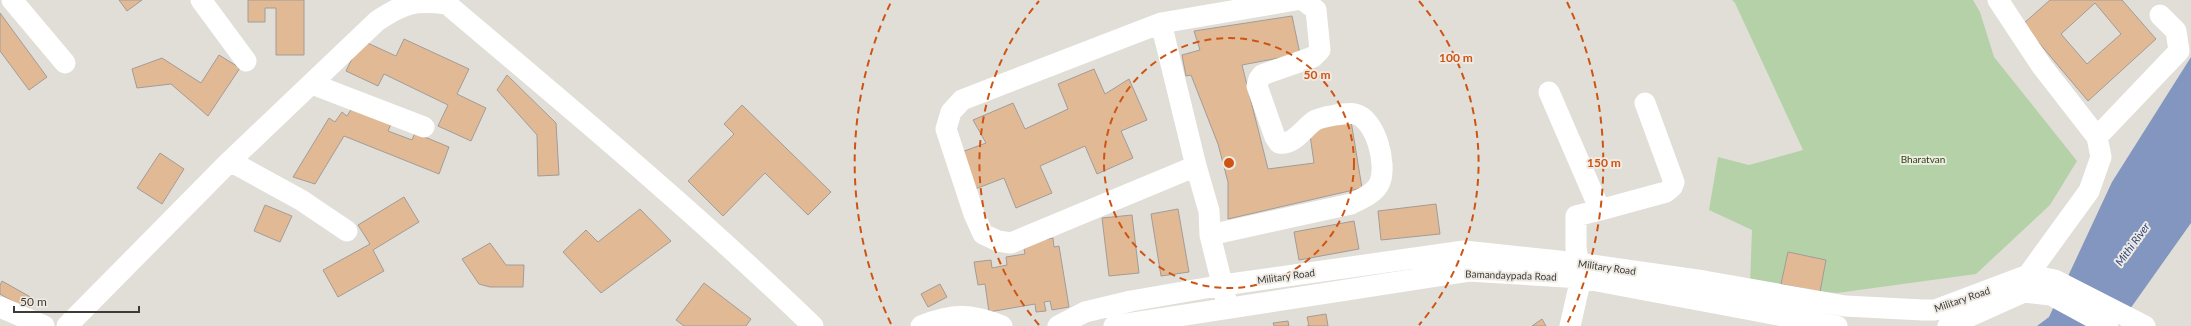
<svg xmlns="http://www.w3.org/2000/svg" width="2191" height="326" viewBox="0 0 2191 326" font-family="Lato,sans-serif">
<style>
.green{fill:#b5d1a8}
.water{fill:#8296c0}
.building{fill:#e1b995;stroke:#a29c97;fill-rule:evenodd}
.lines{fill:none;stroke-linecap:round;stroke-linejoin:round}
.minor{stroke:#fff;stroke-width:21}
.ring{fill:none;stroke:#ce5413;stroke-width:2;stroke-dasharray:7 5}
.labels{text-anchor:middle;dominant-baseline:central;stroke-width:4;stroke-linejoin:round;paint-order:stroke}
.park-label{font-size:10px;fill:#23470a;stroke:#efebe4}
.street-label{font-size:10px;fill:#3c3b38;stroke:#efebe4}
.water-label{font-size:11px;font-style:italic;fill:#30487f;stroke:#efebe4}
.centre{fill:#ce5413;stroke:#efebe4;stroke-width:2}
.ring-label{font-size:12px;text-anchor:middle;font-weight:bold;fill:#ce5413;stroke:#efebe4;stroke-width:4;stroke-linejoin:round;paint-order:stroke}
</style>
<rect width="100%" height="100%" fill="#e1ded7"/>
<path class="green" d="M 1732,0 L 1973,0 L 1980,12 L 1994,57 L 2077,161 L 2050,205 L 1976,274 L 1837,293 L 1750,285 L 1752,230 L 1709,210 L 1718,157 L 1749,165 L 1803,150 L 1735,3 Z"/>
<path class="water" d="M 2191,57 L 2191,223 L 2118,326 L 2037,326 L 2049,317 L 2112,182 Z"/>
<path class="building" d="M 119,0 L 142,0 L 127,11 Z
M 248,0 L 304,0 L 304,55 L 276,55 L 276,8 L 265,8 L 265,22 L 248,22 Z
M 2050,0 L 2122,0 L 2156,39 L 2088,101 L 2023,24 ZM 2095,3 L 2121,34 L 2087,64 L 2061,34 Z
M 0,13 L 47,77 L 29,90 L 0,51 Z
M 1292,16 L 1300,54 L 1242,65 L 1268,169 L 1314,163 L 1309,128 L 1351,121 L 1362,188 L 1228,219 L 1228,182 L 1218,144 L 1191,75 L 1186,76 L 1182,55 L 1200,50 L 1194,31 Z
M 404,39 L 469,69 L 457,94 L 486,108 L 471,141 L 438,126 L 448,105 L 384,74 L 378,86 L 346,71 L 361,40 L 396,56 Z
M 219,55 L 240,68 L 208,116 L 171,84 L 137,88 L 132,69 L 162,58 L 201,83 Z
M 1094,69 L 1105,94 L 1129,79 L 1147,120 L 1121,131 L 1133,158 L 1097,174 L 1085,146 L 1040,166 L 1052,193 L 1016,208 L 1004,178 L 975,189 L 959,153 L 986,143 L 973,120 L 1013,103 L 1025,129 L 1068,109 L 1058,84 Z
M 507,75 L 556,123 L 559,175 L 538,176 L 537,135 L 497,90 Z
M 742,105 L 831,192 L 808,215 L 765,173 L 723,216 L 688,181 L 734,134 L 724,124 Z
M 352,108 L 391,124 L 388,131 L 412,140 L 415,133 L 449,147 L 439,174 L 344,136 L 315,184 L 293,177 L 329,118 L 335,122 L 342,112 L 347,116 Z
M 160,153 L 184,169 L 162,204 L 137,188 Z
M 404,197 L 419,222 L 373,250 L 384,271 L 338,297 L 323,270 L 370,244 L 358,225 Z
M 1436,204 L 1440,234 L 1381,240 L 1378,211 Z
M 265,205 L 292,216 L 280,242 L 254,231 Z
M 640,209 L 671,241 L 601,293 L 563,252 L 586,230 L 598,242 Z
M 1178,209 L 1189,272 L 1161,276 L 1151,214 Z
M 1132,215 L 1139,273 L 1109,276 L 1102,218 Z
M 1354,221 L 1359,249 L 1299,260 L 1294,232 Z
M 1053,238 L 1054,247 L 1059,246 L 1069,307 L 1052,310 L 1050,301 L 1044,302 L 1046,311 L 1036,312 L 1035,304 L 989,312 L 985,284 L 978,285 L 974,262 L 991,260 L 992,268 L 1007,265 L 1006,257 L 1025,254 L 1023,243 Z
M 490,243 L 506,265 L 524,265 L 523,287 L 490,287 L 479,284 L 462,259 Z
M 1788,252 L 1826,260 L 1820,292 L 1781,284 Z
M 2,281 L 34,299 L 28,310 L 0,294 L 0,285 Z
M 704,283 L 751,319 L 746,326 L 684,326 L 676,320 Z
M 940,284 L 947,297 L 928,307 L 921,294 Z
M 1326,314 L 1328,326 L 1307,326 L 1309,326 L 1307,317 Z
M 1542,319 L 1546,326 L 1532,326 Z
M 1288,321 L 1289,326 L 1274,326 L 1273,323 Z"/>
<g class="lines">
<path class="minor" d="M 12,0 L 65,63
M 201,0 L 246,61
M 1998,0 L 2041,65 L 2097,137 L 2101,157 L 2089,191 L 2028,275 L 2024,292
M 1161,23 L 1296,0
M 312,84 L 424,127
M 1549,92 L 1600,210 L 1576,216 L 1576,248 L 1581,278 L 1570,326
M 2097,137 L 2179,51 L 2176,31 L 2160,15
M 230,161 L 301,200 L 347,231
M 1196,166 L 1011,243 L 998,241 L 983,234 L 974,214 L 946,129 L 951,112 L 962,100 L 1161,23 L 1196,166 L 1209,211 L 1210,235 L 1228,308
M 1600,210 L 1666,192 L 1672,187 L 1674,182 L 1645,103
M 1210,235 L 1351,204 C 1361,199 1376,193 1380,182 C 1387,164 1376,119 1355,114 C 1348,112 1320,117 1314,121 C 1303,129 1294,145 1279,143 L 1275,137 L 1257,86 L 1259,79 L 1262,75 L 1313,57 L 1320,50 L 1316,10 L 1303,0
M 0,307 L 44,326
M 67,326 L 230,161 L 377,21 C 404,3 414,0 447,4 C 571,109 696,213 813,326
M 921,326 C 953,313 970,313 1002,326
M 1058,326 L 1085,312 L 1131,301 L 1223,285 L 1464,251 L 1578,263 L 1704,281 L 1845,306 L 1923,310 L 1935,310 L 2028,275 L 2055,280 L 2145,326
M 1114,326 L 1469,271 L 1581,278 L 1837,326
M 1948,326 L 2024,292 L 2051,295 L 2108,326"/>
</g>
<g class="ring">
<circle cx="1229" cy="163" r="125"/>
<path d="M1039 325A250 250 0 0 1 1039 1M1419 1A250 250 0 0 1 1419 325"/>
<path d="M891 324A375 375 0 0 1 891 2M1567 2A375 375 0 0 1 1567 324"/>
</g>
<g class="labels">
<g class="park-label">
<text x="1923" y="159">Bharatvan</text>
</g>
<g class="street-label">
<text transform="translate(1607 267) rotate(8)">Military Road</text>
<text transform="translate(1511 275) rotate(2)">Bamandaypada Road</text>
<text transform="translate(1286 276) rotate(-8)">Military Road</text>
<text transform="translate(1962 299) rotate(-19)">Military Road</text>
</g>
<g class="water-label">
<text transform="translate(2132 244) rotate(-54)">Mithi River</text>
</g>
</g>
<circle cx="1229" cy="163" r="6" class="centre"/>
<g class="ring-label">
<text x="1456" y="62">100 m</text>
<text x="1317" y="79">50 m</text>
<text x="1604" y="167">150 m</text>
</g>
<path d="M14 306v6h125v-6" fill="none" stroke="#3c3b38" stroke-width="2"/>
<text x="20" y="306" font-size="12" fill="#3c3b38" stroke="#efebe4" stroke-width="3" paint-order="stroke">50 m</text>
</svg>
